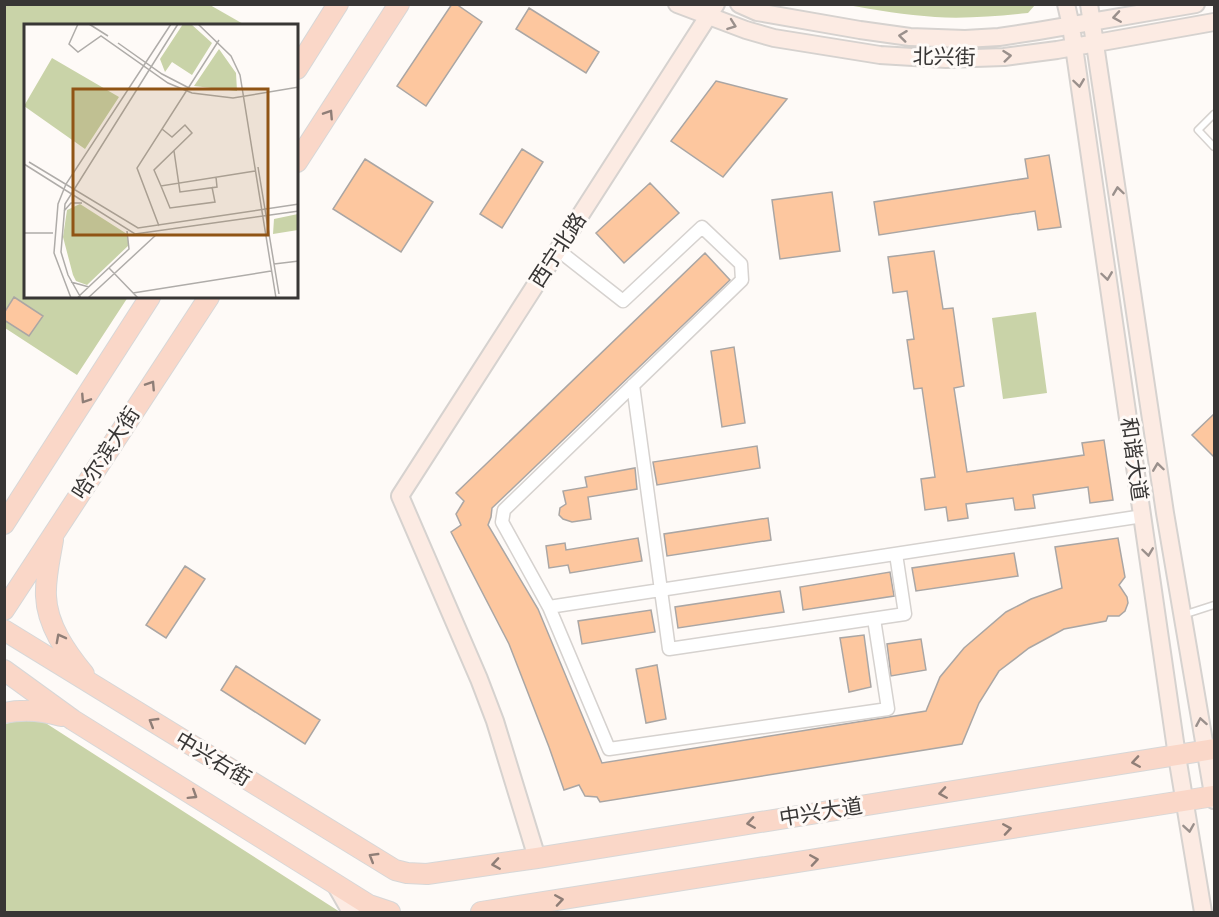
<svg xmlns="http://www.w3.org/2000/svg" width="1219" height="917" viewBox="0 0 1219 917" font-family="Jost,'Noto Sans SC',sans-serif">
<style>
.green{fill:#c9d3a8}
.building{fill:#fdc79f;stroke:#aaa6a4;stroke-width:1.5}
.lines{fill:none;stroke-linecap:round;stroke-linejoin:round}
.lane-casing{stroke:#d6d2cf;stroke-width:9}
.street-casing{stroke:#d6d2cf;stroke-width:15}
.secondary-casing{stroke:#d6d2cf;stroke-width:20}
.primary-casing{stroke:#d7d7d7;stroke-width:22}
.lane{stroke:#fff;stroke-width:6}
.street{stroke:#fff;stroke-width:12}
.secondary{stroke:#fcebe3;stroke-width:16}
.primary{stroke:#fad7c8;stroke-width:20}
.oneway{stroke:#9a908c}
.oneway2{stroke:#8f7e77}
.labels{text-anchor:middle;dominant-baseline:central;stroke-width:6;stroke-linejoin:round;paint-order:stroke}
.street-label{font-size:21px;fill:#383635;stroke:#fefaf7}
.inset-road{fill:none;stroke:#afaca9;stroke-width:1.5}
.view{fill:#905415;fill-opacity:0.15;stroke:#905415;stroke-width:3}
.inset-edge{fill:none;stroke:#383635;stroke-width:3}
</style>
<rect width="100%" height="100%" fill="#fefaf7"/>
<path class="green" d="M 4,5 L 210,5 L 245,25 L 26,26 L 26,297 L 128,297 L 77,375 L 5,328 Z
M 847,5 L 1035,5 L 1028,13 C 998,16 966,19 935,17 C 906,15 876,10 847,5 Z
M 1036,312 L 1047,393 L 1003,399 L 992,318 Z
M 21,720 L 44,722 L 340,912 L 5,912 L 5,724 Z"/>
<path class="building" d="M 452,4 L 456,4 L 482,22 L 426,106 L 397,86 Z
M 529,8 L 599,52 L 586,73 L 516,29 Z
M 716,81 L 787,99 L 723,177 L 671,141 Z
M 522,149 L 543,162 L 502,228 L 480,214 Z
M 1049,155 L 1061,227 L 1038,230 L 1035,211 L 879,235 L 874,202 L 1028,178 L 1025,159 Z
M 365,159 L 433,202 L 401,252 L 333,209 Z
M 650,183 L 679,213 L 624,263 L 596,233 Z
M 832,192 L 840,251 L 780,259 L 772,200 Z
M 934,251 L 943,309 L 953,308 L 964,386 L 954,388 L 967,472 L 1084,455 L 1082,443 L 1104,440 L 1113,500 L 1090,503 L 1088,487 L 1033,495 L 1035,508 L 1015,510 L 1013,498 L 966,504 L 968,518 L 948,521 L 946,507 L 925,510 L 921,479 L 935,477 L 922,388 L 914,389 L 907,340 L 914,339 L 907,291 L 893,293 L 888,257 Z
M 705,253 L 730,280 L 492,508 L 491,517 L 488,525 L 538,609 L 602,763 L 926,711 L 940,677 L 964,648 L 1006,612 L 1031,599 L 1062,588 L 1055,547 L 1118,538 L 1125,577 L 1119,585 L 1127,597 L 1128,603 L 1125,611 L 1119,616 L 1108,616 L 1106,621 L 1064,629 L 1029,648 L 999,671 L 979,703 L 962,744 L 600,802 L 597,797 L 585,796 L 579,785 L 564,790 L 549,747 L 509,644 L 451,532 L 461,525 L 456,514 L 464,501 L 456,493 Z
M 14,297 L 43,316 L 29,336 L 4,320 L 4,313 Z
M 734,347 L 745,423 L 722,427 L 711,351 Z
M 1215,413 L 1215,458 L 1192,435 Z
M 757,446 L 760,468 L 657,485 L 653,462 Z
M 635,468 L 637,489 L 588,497 L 591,519 L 572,522 L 563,519 L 559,515 L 560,508 L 566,504 L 563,491 L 587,487 L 585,477 Z
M 768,518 L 771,540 L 667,556 L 664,534 Z
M 638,538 L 642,561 L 570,573 L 568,565 L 549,568 L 546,546 L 565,543 L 566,550 Z
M 1014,553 L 1018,576 L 916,591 L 912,568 Z
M 185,566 L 205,579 L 166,638 L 146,625 Z
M 890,572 L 894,596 L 803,610 L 800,587 Z
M 780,591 L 784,612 L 678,628 L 675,607 Z
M 651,610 L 655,632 L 582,644 L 578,621 Z
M 864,635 L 871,687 L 849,692 L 840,638 Z
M 921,639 L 926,670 L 891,676 L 887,644 Z
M 657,665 L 666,719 L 646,723 L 636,669 Z
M 236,666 L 320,720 L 305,744 L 221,690 Z"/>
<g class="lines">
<defs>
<path id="lane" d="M 1214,114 L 1198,130 L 1214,147
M 1183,615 L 1214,605"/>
<path id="street" d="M 558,250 L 623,301 L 702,227 L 741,264 L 742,280 L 504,510 L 502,522 L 549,607 L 1143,516
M 633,385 L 669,649 L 905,614 L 896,554
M 549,607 L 609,749 L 888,709 L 874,619"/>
<path id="secondary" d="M 677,4 L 746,30 L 774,38 L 880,55 L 946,59 L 1004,57 L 1057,50 L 1214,22
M 739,4 L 757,12 L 860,30 L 910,37 L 965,39 L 999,37 L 1038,31 L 1196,4
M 1066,4 L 1071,26 L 1177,756 L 1203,912
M 1089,4 L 1165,513 L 1214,800
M 537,858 L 495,721 L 479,679 L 400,496 L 716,4
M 335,884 L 351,912"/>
<path id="primary" d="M 297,69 L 338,4
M 297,162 L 399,4
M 4,524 L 150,297
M 53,540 C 50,558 45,578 46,596 C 47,625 66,652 84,674
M 4,610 L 209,297
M 4,630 L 395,870 L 407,873 L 427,874 L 537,858 L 1214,749
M 4,670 L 73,720 L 369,905 L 390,912
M 4,713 C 24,709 41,710 61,716
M 481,912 L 1214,796"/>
</defs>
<use href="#lane" class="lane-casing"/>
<use href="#street" class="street-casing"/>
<use href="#secondary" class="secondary-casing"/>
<use href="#primary" class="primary-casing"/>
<use href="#lane" class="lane"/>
<use href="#street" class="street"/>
<use href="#secondary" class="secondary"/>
<use href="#primary" class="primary"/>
</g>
<defs><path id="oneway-chevron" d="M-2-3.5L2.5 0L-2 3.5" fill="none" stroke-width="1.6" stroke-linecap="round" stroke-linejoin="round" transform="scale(1.5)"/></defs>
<g class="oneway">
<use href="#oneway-chevron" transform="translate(1117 17) rotate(171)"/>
<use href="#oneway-chevron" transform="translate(732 25) rotate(20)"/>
<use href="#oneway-chevron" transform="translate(903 36) rotate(-173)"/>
<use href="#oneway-chevron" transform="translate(1007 56) rotate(-6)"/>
<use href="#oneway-chevron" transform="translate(1079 83) rotate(82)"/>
<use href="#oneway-chevron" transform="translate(1118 191) rotate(-98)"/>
<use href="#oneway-chevron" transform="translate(1107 276) rotate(82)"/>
<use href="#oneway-chevron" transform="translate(1158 467) rotate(-98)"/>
<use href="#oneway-chevron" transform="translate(1148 552) rotate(82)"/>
<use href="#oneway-chevron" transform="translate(1201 722) rotate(-100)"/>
<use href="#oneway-chevron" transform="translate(1189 828) rotate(81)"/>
</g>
<g class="oneway2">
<use href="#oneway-chevron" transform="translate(329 114) rotate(-57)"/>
<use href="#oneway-chevron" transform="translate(151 385) rotate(-57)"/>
<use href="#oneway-chevron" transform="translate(85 399) rotate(123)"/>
<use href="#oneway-chevron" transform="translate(60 638) rotate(-118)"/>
<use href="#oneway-chevron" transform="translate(153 722) rotate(-149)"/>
<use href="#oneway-chevron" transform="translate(1136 762) rotate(171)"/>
<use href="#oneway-chevron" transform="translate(943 793) rotate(171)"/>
<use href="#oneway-chevron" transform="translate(193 795) rotate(32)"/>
<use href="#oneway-chevron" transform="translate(751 823) rotate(171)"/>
<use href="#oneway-chevron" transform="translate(1007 829) rotate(-9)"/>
<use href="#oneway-chevron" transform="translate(373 857) rotate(-149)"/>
<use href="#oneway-chevron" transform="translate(814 860) rotate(-9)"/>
<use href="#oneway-chevron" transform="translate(496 864) rotate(171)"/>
<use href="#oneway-chevron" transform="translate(559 900) rotate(-9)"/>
</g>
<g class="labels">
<g class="street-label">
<text transform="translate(944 57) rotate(1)">北兴街</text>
<text transform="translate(558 250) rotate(-57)">西宁北路</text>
<text transform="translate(106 453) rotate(-57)">哈尔滨大街</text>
<text transform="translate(1134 459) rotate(82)">和谐大道</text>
<text transform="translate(213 759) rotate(31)">中兴右街</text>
<text transform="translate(821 812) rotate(-9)">中兴大道</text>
</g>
</g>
<g transform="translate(24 24)">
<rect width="274" height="274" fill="#fefaf7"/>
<path d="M 159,0 L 167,0 L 188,19 L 168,51 L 148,38 L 141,48 L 136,35 ZM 195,25 L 212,49 L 213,67 L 170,62 ZM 28,34 L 95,73 L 61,125 L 0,82 ZM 56,180 L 103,210 L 105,221 L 63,261 L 52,257 L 49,251 L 39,213 L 43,186 ZM 274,190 L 274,206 L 249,210 L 250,195 Z" fill="#c9d3a8"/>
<path class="inset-road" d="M 54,0 L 45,20 L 54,28 L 77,12 L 144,59 L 168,69 L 209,74 L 275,63M 65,0 L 84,12M 174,0 L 207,32 L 216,51 L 252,274M 94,19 L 138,50 L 167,65M 138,105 L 148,113 L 161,101 L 168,109 L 130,146 L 137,162 L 231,147M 150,127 L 156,168 L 193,163 L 192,153M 5,138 L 114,204 L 275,180M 0,140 L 111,210 L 275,187M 234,143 L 255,270M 137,162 L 146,184 L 191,178 L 188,163M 40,187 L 47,179 L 58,179M 135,202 L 113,144 L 195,16M 0,209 L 29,209M 250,240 L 275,237M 85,244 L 114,274M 47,258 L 65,263M 109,269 L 247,247M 54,273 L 105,225 L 103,207M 47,274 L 30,229 L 34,180 L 42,160 L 147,0M 57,274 L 44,251 L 37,228 L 41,180 L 154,0M 64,274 L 133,210"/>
<path class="view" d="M 49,65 L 244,65 L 244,211 L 49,211 Z"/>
<rect width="274" height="274" class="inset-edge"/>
</g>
<rect width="1219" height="917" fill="none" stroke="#383635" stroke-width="12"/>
</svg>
